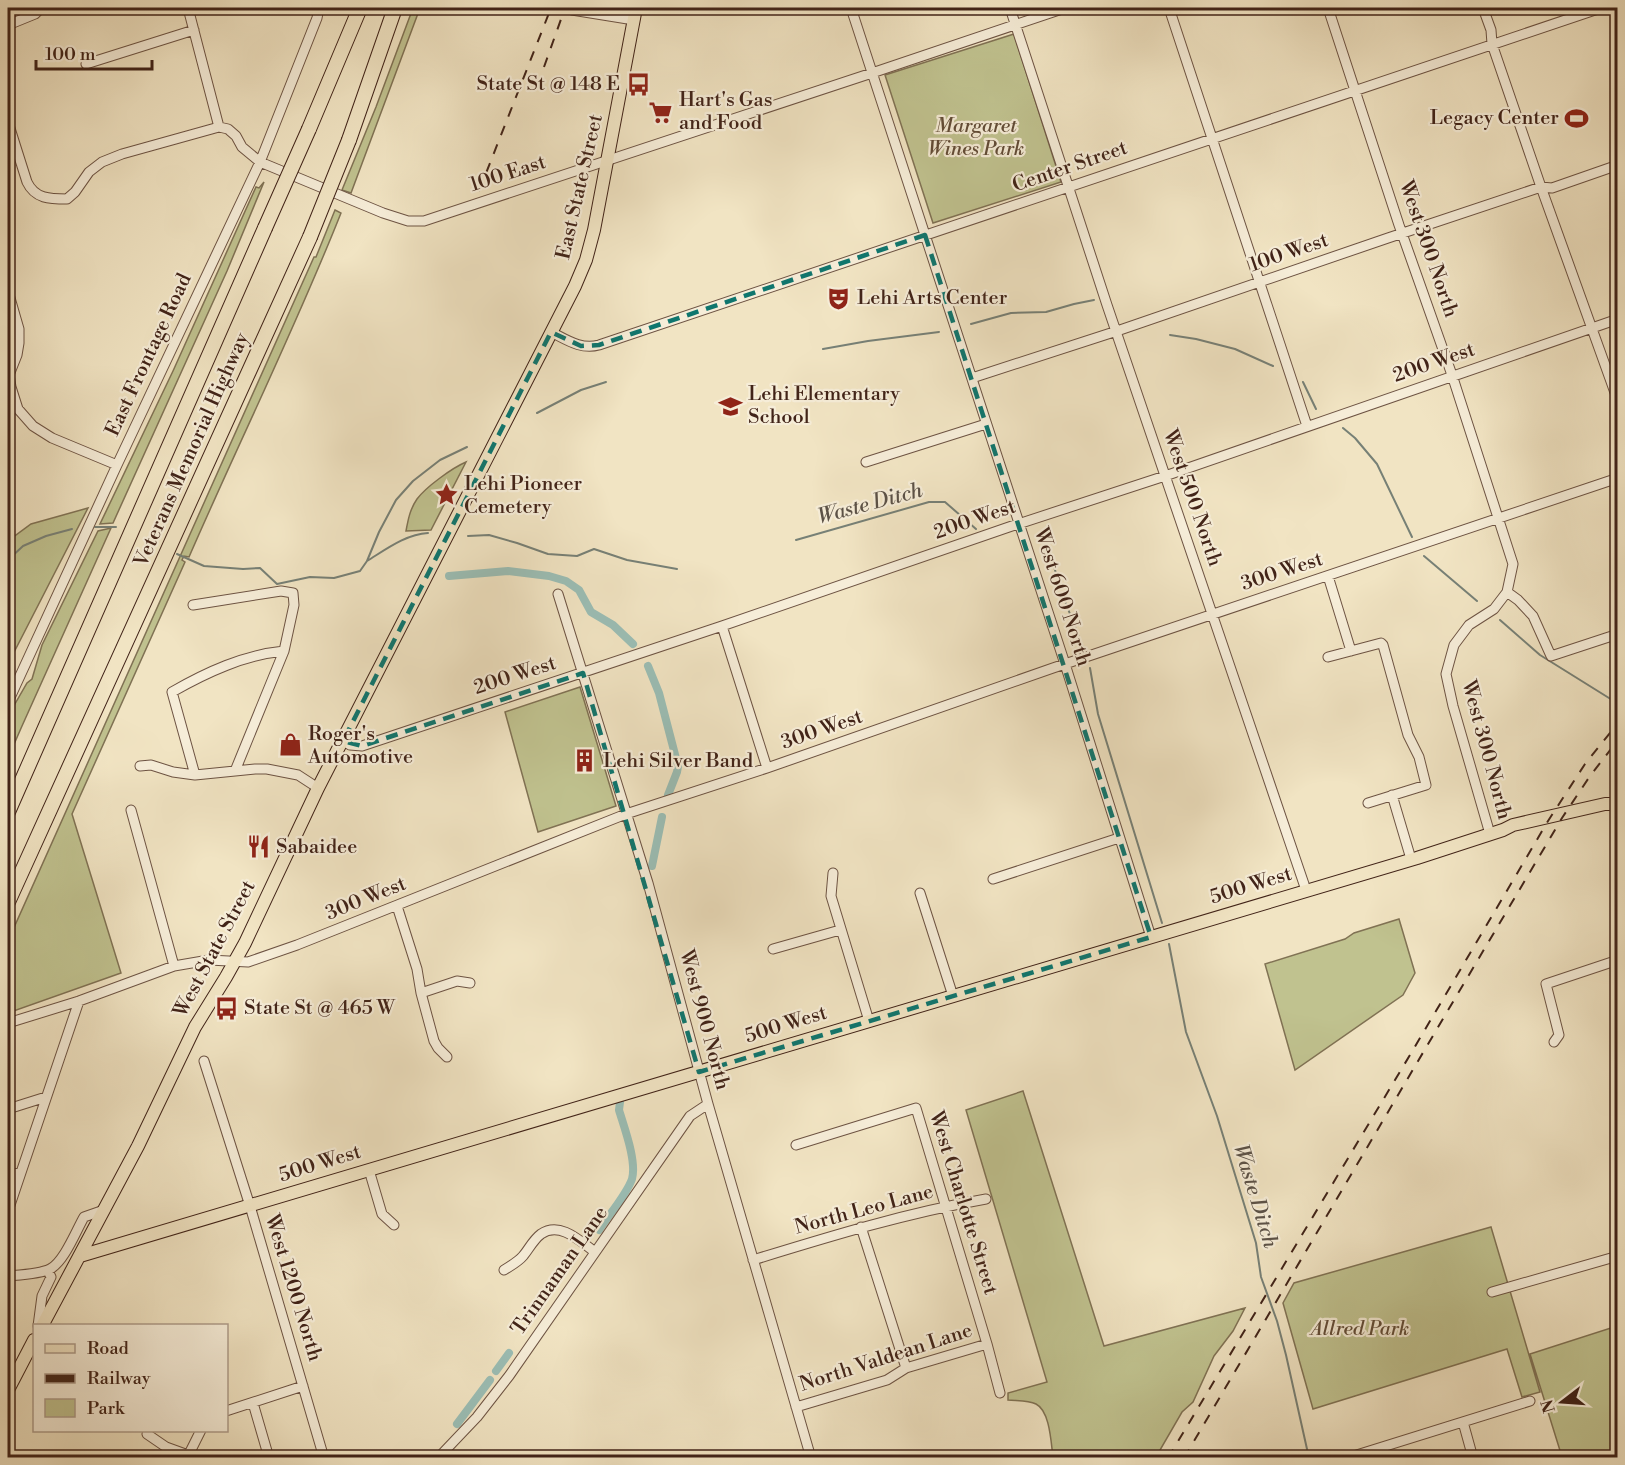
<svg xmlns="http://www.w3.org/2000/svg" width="1625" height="1465" viewBox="0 0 1625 1465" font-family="'Libre Bodoni',serif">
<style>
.green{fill:#c0c28f;stroke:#807254;stroke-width:1.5}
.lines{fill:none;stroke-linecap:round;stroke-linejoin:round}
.stream{stroke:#778076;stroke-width:2}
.canal{stroke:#9bbeb5;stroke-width:8}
.minor-casing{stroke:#6d5343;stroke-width:11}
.major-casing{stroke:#412318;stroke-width:14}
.highway-casing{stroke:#412318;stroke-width:16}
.minor{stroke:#f6edd8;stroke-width:9}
.major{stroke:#f1e4c3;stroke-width:12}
.highway{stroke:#f1e4c3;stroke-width:14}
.rail{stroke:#412318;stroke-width:2;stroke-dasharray:10 10;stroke-linecap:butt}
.highway-bridge-casing{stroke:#412318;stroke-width:16;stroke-linecap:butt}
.highway-bridge{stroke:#f1e4c3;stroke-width:14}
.marked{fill:none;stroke:#0f766e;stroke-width:4.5;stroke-dasharray:12 8;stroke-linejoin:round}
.labels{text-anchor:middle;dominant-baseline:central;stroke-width:4.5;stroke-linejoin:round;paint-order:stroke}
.poi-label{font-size:20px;fill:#412318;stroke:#f6edd8;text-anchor:start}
.park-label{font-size:20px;font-style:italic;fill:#614b36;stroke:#f6edd8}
.street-label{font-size:20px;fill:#412318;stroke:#f6edd8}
.water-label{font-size:21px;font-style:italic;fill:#5c5247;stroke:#f6edd8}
</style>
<rect width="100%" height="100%" fill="#f1e4c3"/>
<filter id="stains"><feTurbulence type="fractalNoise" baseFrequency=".00333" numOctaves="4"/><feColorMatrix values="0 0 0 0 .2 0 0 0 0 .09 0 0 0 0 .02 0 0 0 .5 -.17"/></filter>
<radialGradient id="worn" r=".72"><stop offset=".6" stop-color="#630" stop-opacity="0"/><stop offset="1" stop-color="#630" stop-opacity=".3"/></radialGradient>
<path class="green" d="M 413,8 L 420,8 L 351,193 L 342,190 L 376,107 Z
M 1014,34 L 1061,182 L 933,223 L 885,75 Z
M 264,182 L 227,271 L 113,523 L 100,524 L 173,371 L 256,187 L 259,188 Z
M 335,210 L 341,213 C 295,329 239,442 189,557 L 184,556 L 182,560 L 185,562 L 72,814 L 121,973 L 8,1013 L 8,941 L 314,257 L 316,257 Z
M 466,462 L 431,530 L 406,531 C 408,520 410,509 417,499 C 426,487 452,468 466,462 Z
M 88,508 L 8,664 L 8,541 L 31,524 Z
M 111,528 L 22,726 L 8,758 L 8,716 L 27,683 L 32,679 L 42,645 L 98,531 Z
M 580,687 L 616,806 L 538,832 L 505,712 Z
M 1399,919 L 1415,973 L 1403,995 L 1295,1070 L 1265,964 L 1345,939 L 1354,933 Z
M 1023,1091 L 1104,1346 L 1245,1308 L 1233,1331 L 1214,1356 L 1193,1402 L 1182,1412 L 1156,1457 L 1053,1457 C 1051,1443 1050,1411 1036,1404 C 1028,1400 1017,1401 1008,1400 L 1008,1393 L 1047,1382 L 966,1110 Z
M 1491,1227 L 1540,1392 L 1522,1397 L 1507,1349 L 1313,1409 L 1283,1303 L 1294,1283 Z
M 1617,1326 L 1617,1457 L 1562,1457 L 1530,1354 Z"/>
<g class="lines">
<path class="stream" d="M 971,324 L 1011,313 L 1046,312 L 1074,304 L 1094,300
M 1170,335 L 1196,339 L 1235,349 L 1273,366
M 823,349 L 868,341 L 939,332
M 1303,382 L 1316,409
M 537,413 L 581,390 L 606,382
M 1343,428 L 1355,438 L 1377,464 L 1412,537
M 95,527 L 116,527
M 468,536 L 489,535 L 517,543 L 548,554 L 577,556 L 594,549 L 627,560 L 677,569
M 796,540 L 929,502 L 945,502 L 976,529
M 177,554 L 204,566 L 243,569 L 260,568 L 277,584 L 310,577 L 334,578 L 360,571 L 367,561 L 379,532 L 396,500 L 413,481 L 440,460 L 467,447
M 1042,554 L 1051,558 L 1061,588
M 1424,556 L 1477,601
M 8,560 L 23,546 L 46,536 L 72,529
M 367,561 C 385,550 406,534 428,533
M 1063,596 L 1084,650
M 1500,620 L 1540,655 L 1617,703
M 1090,668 L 1098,714 L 1162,923
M 1169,944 L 1186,1032 L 1217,1116 L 1256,1243 L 1261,1277 L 1277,1321 L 1286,1355 L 1309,1458"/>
<path class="canal" d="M 449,576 L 508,571 L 549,576 L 566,581 L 579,590 L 591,612 L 613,625 L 633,644
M 648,666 L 659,693 L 678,766 L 677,772 L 668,795
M 652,866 L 662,817
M 599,1230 C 608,1216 627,1194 632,1179 C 637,1161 624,1127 619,1110 L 620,1102
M 496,1371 L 509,1353
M 457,1424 L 490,1380"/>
<defs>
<path id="minor" d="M 188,8 L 219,127
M 851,8 L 1065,664 L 1151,937
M 1010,8 L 1107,305 L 1306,890
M 1169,8 L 1307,426
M 1328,8 L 1399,225 L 1452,375 L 1513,564 L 1507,592 L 1494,609 L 1469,625 L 1454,645 L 1446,674 L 1453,706 L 1490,834
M 1483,8 L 1491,30 L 1492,44 L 1541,187 L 1618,401
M 572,10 L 634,20
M 8,25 L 35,14 L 41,8
M 86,64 L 194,30
M 8,122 L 27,182 C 35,199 50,199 67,199 L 75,192 L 89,172 L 102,162 L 122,154 L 219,127 L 228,129 L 236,136 L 242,147 L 260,162 L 383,213 L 408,221 L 424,221 L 872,73 L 1065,8
M 8,291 L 19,329 L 19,343 L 17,355 L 9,375 L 11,387 L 18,409 L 33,426 L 52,438 L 117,465
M 551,332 C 567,340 581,350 599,345 L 1601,8
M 972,378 L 1117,331 L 1388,238 L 1541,187 L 1552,188 L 1618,165
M 866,462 L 986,424
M 1328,576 L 1351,651
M 1507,592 L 1518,600 L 1533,616 L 1551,656 L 1618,634
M 558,594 L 648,883 L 708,1104 L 811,1458
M 193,605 L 281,591 L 293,593 L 294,605 L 284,651 L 235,771
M 722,626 L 767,768
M 1328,657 L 1381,643 L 1383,645 L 1408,735 L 1419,757 L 1426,785 L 1368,803
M 8,702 L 117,465 L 260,162 L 317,18 L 319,8
M 343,741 L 350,745 L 362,746 L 722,626 L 1009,527 L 1165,476 L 1618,319
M 140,766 L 151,765 L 173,772 L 195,775 L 255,769 L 267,769 L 298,775 L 318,788
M 195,775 L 172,692 C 207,672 244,655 284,651
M 1392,795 L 1411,859
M 131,810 L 174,966
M 833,873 L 831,896 L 869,1021
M 993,879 L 1119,838
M 920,893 L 953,996
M 397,906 L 417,969 L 421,993 L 434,1041 L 438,1048 L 447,1057
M 773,949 L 840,930
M 421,993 L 457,981 L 470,983
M 8,1023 L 79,1001 L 174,966 L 209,960 L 248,962 L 297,945 L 626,814 L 767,768 L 1053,668 L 1618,478
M 1554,1042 L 1559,1035 L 1546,984 L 1618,960
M 204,1061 L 250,1206 L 324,1458
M 8,1109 L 46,1097
M 796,1145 L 916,1108 L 987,1344 L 1000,1393
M 369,1170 L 382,1214 L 394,1225
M 8,1176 L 20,1172
M 8,1211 L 79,1001
M 861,1227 L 906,1368
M 753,1260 C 831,1236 906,1213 986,1199
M 504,1270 C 510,1266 518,1262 523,1256 C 529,1249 533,1240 541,1234 C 560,1221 580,1241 595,1252
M 8,1276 C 19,1275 40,1274 50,1269 C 64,1262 76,1231 84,1217 L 104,1210
M 1492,1292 L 1618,1256
M 38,1326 L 42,1296 L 51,1277 L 48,1271
M 253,1403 L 269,1458
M 796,1407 L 887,1380 L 906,1368 L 987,1344
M 226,1411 L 303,1386
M 1463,1422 L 1473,1458
M 147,1434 L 166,1447 L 188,1455
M 187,1458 L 201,1430
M 438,1458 L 477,1417 L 509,1376 L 690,1116 L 708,1104
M 1347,1458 L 1530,1401"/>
<path id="major" d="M 80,1256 L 1417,858 L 1503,830 L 1513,825 L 1605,804 L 1618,804
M 42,1326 L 138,1146 L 195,1027 L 226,977 L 245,943 L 318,788 L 575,286 L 586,260 L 594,230 L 636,8
M 8,1390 L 34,1340"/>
<path id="highway" d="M 309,129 L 360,8
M 349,140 L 395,8
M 8,812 L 265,228
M 8,902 L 310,237"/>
</defs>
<use href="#minor" class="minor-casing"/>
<use href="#major" class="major-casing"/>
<use href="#highway" class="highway-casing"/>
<use href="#minor" class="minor"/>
<use href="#major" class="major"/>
<use href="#highway" class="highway"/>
<path class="rail" d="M 544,67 L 565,8
M 479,191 L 551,8
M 1168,1458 L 1410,1055 L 1548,821 L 1585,764 L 1618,723
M 1184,1458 L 1444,1017 L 1562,818 L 1590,776 L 1618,740"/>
<defs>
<path id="highway-bridge" d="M 265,228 L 309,129
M 310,237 L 349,140"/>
</defs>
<use href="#highway-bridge" class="highway-bridge-casing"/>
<use href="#highway-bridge" class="highway-bridge"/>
</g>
<path class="marked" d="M 925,235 L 1151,937 L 699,1072 L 583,673 L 362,746 L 343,741 L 551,332 L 581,346 L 599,345 Z"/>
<defs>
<symbol id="bus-bare" viewBox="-9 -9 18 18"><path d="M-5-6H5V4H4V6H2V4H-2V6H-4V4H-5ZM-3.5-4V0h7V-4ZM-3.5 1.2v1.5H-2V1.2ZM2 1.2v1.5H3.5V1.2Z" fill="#8f2418" stroke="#f6edd8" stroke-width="2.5" paint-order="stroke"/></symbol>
<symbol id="supermarket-bare" viewBox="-9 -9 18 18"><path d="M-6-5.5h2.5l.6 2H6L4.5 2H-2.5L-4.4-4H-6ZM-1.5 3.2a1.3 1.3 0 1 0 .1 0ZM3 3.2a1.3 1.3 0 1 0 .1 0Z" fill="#8f2418" stroke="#f6edd8" stroke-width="2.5" paint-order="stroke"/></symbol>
<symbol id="stadium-bare" viewBox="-9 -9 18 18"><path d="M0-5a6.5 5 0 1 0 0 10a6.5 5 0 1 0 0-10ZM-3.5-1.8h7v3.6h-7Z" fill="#8f2418" stroke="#f6edd8" stroke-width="2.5" paint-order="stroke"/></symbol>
<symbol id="theatre-bare" viewBox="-9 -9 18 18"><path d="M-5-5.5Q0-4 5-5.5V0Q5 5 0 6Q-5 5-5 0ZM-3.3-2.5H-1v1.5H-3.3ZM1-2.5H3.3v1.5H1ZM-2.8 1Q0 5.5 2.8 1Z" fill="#8f2418" stroke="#f6edd8" stroke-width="2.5" paint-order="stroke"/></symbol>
<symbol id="school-bare" viewBox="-9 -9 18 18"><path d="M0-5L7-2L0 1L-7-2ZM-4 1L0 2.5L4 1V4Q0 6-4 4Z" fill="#8f2418" stroke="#f6edd8" stroke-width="2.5" paint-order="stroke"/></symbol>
<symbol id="sight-bare" viewBox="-9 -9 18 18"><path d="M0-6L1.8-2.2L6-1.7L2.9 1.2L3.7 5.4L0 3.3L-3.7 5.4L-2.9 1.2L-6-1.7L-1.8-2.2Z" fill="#8f2418" stroke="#f6edd8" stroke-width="2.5" paint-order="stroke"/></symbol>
<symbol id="shop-bare" viewBox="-9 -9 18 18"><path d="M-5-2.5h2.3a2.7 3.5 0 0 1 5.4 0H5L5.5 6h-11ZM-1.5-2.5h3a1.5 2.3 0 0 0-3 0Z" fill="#8f2418" stroke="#f6edd8" stroke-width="2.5" paint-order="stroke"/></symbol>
<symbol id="building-bare" viewBox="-9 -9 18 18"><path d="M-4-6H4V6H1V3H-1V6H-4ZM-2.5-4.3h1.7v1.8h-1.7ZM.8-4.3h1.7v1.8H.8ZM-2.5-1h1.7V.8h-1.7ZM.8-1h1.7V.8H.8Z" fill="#8f2418" stroke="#f6edd8" stroke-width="2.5" paint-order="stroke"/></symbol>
<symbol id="restaurant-bare" viewBox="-9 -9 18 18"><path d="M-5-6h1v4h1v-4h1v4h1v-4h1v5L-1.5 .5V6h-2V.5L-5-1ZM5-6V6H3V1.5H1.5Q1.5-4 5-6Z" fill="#8f2418" stroke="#f6edd8" stroke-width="2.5" paint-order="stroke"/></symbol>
</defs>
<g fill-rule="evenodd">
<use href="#bus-bare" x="622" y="68" width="33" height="33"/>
<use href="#supermarket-bare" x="644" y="96" width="33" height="33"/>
<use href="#stadium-bare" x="1560" y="102" width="33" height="33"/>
<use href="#theatre-bare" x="822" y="282" width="33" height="33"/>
<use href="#school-bare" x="714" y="390" width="33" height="33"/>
<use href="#sight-bare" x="430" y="478" width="33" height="33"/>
<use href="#shop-bare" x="274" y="728" width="33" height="33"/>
<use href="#building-bare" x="568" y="744" width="33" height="33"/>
<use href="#restaurant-bare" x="242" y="830" width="33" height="33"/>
<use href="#bus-bare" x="210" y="992" width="33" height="33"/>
</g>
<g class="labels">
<g class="poi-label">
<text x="620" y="84" text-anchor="end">State St @ 148 E</text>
<text x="679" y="100">Hart's Gas<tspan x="679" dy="23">and Food</tspan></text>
<text x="1559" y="118" text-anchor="end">Legacy Center</text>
<text x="857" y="298">Lehi Arts Center</text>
<text x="748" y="394">Lehi Elementary<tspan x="748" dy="23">School</tspan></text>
<text x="464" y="484">Lehi Pioneer<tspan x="464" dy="23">Cemetery</tspan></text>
<text x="308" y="734">Roger's<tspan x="308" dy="23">Automotive</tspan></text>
<text x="603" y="761">Lehi Silver Band</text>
<text x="276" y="847">Sabaidee</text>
<text x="244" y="1008">State St @ 465 W</text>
</g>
<g class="park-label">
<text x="976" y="126">Margaret<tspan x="976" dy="23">Wines Park</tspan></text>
<text x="1360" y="1329">Allred Park</text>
</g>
<g class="street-label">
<text transform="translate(1070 167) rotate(-19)">Center Street</text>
<text transform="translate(508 174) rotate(-18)">100 East</text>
<text transform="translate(580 187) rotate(-77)">East State Street</text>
<text transform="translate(1428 249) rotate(71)">West 300 North</text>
<text transform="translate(1289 253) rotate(-19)">100 West</text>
<text transform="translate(149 355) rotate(-65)">East Frontage Road</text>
<text transform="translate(1434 363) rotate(-19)">200 West</text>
<text transform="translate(192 450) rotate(-66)">Veterans Memorial Highway</text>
<text transform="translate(1192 498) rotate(71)">West 500 North</text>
<text transform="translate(975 520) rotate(-19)">200 West</text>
<text transform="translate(1282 572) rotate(-18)">300 West</text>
<text transform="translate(1062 597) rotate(72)">West 600 North</text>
<text transform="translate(515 676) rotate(-18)">200 West</text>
<text transform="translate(822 730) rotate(-19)">300 West</text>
<text transform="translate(1486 750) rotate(75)">West 300 North</text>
<text transform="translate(1251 886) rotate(-17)">500 West</text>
<text transform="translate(366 899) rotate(-22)">300 West</text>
<text transform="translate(215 949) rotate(-62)">West State Street</text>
<text transform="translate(704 1020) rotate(75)">West 900 North</text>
<text transform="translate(786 1025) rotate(-17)">500 West</text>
<text transform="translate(320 1164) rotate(-17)">500 West</text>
<text transform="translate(963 1203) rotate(73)">West Charlotte Street</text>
<text transform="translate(864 1210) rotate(-15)">North Leo Lane</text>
<text transform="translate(560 1271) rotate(-55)">Trinnaman Lane</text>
<text transform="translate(293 1288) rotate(73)">West 1200 North</text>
<text transform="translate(886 1358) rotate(-18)">North Valdean Lane</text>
</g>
<g class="water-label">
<text transform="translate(870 504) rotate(-15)">Waste Ditch</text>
<text transform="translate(1255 1196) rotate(73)">Waste Ditch</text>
</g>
</g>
<rect width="1625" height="1465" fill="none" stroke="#f1e4c3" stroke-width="30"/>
<rect x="9" y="9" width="1607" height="1447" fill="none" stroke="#412318" stroke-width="3"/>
<rect x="15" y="15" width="1595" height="1435" fill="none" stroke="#412318" stroke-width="1.5"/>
<rect x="33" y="1324" width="195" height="108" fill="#f6edd8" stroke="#ae9c8b" stroke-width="1.5"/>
<rect x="45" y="1344" width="30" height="9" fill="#f1e4c3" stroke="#ae9c8b" stroke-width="1.5"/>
<text x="87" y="1354" font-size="18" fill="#412318">Road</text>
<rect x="45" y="1374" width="30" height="9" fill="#412318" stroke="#ae9c8b" stroke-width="1.5"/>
<text x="87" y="1384" font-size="18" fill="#412318">Railway</text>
<rect x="45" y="1399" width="30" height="18" fill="#c0c28f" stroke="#ae9c8b" stroke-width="1.5"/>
<text x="87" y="1414" font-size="18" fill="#412318">Park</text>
<g transform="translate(1562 1402) rotate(253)" stroke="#f6edd8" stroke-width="4.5" paint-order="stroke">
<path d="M0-4.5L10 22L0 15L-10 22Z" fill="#412318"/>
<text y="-9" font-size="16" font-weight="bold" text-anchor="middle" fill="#412318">N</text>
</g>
<path d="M36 60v9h116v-9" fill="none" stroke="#412318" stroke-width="3"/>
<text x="45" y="60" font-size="18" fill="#412318" stroke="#f6edd8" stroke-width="4.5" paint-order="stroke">100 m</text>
<rect width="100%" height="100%" filter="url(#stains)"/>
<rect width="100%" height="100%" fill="url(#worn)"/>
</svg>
